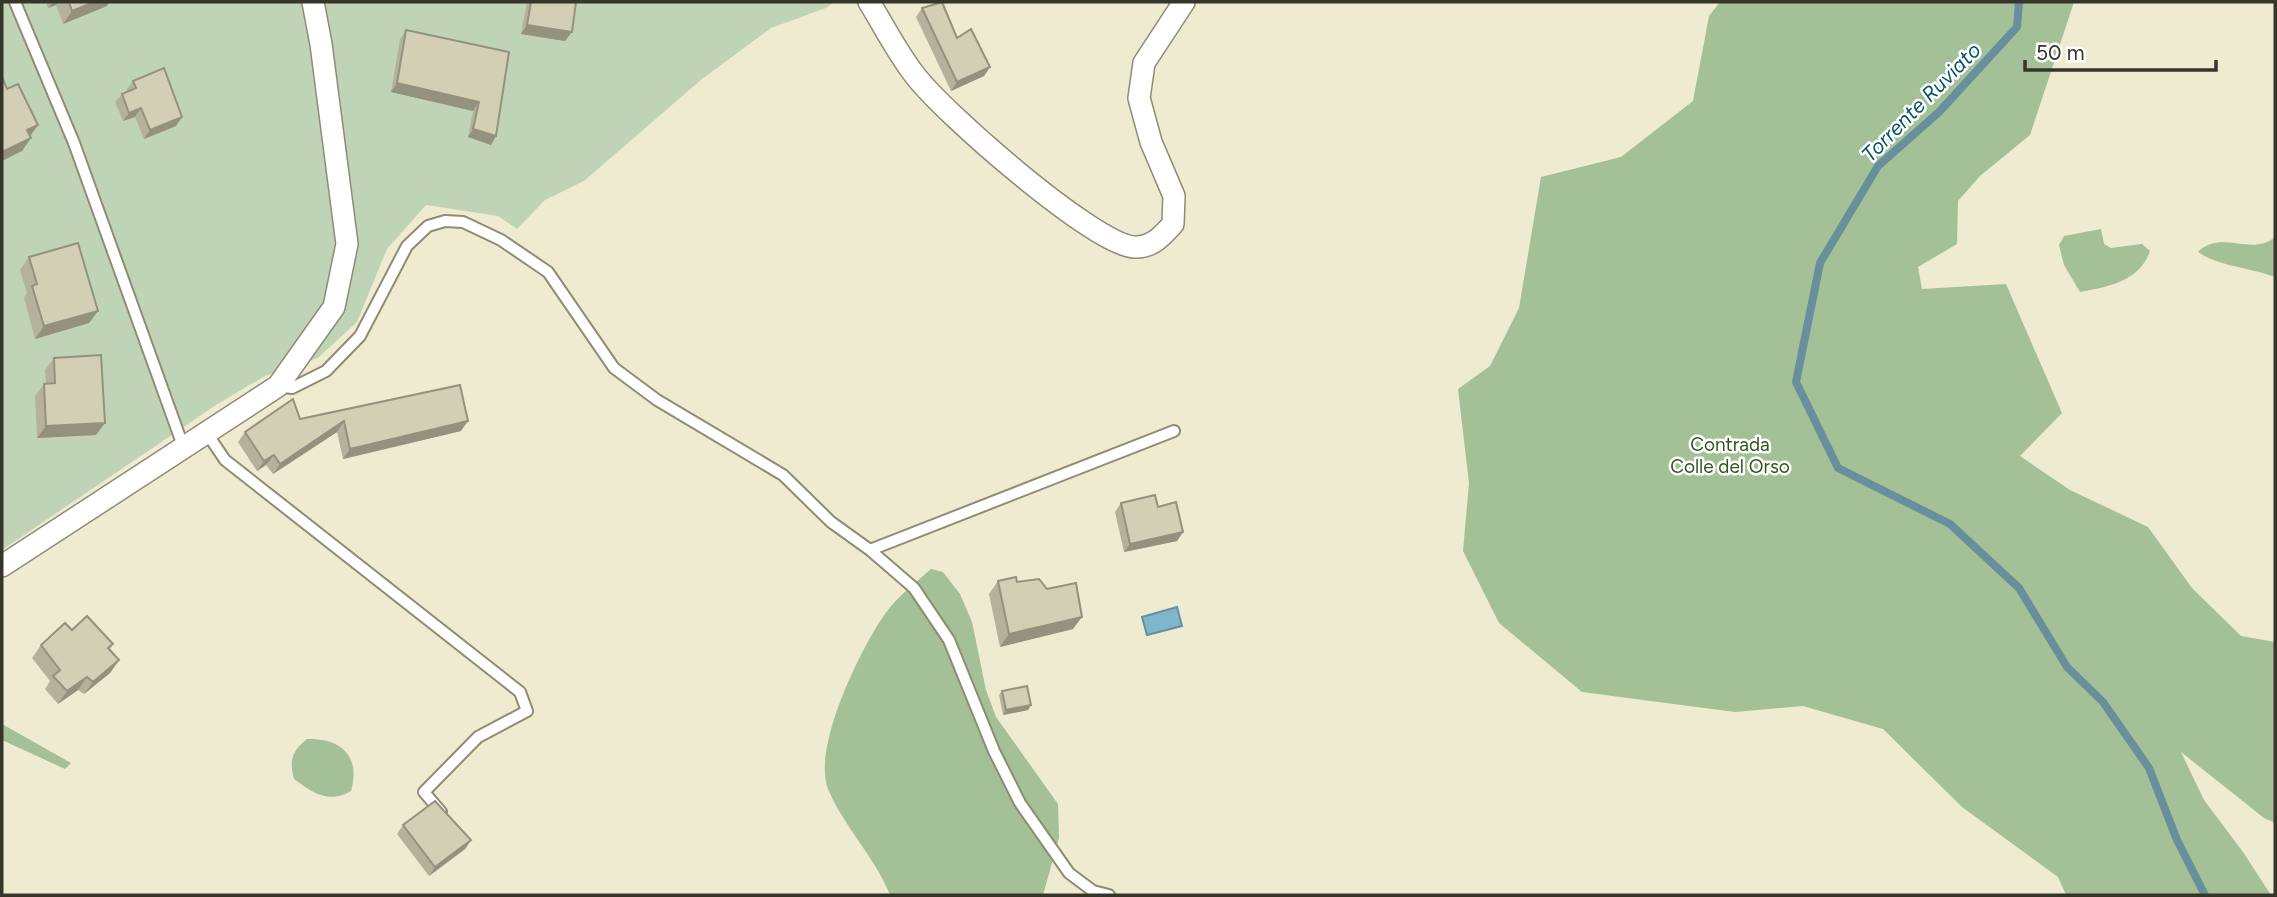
<svg xmlns="http://www.w3.org/2000/svg" width="2277" height="897" viewBox="0 0 2277 897" font-family="Figtree,sans-serif">
<style>
.green{fill:#bfd4b7}
.forest{fill:#a3c096}
.water{fill:#7eb6cb;stroke:#688f9b;stroke-width:2}
.lines{fill:none;stroke-linecap:round;stroke-linejoin:round}
.stream{stroke:#688f9b;stroke-width:8}
.service-casing{stroke:#908c74;stroke-width:14}
.minor-casing{stroke:#908c74;stroke-width:24}
.service{stroke:#fff;stroke-width:10}
.minor{stroke:#fff;stroke-width:21}
.wall{fill:#b5b29c}
.shaded-wall{fill:#94917f}
.building{fill:#d3cfb5;stroke:#94917f;stroke-width:2}
.labels{text-anchor:middle;dominant-baseline:central;stroke-width:5;stroke-linejoin:round;paint-order:stroke}
.park-label{font-size:19px;fill:#30561d;stroke:#fff}
.water-label{font-size:21px;font-style:italic;fill:#04546b;stroke:#fff}
</style>
<rect width="100%" height="100%" fill="#efebd0"/>
<path class="green" d="M 2,2 L 834,2 L 826,8 L 771,28 L 702,79 L 584,181 L 545,200 L 517,229 L 498,216 L 426,205 L 387,249 L 357,322 L 318,358 L 265,376 L 216,405 L 2,550 Z"/>
<path class="forest" d="M 1720,2 L 2074,2 L 2030,135 L 1980,176 L 1958,201 L 1957,244 L 1918,267 L 1922,289 L 2006,284 L 2062,413 L 2020,456 L 2070,490 L 2148,527 L 2192,588 L 2241,636 L 2275,642 L 2275,823 L 2264,818 L 2181,752 L 2204,800 L 2243,852 L 2271,895 L 2066,895 L 2058,877 L 1962,807 L 1883,729 L 1803,706 L 1735,712 L 1582,692 L 1499,623 L 1463,551 L 1469,483 L 1458,389 L 1490,366 L 1519,308 L 1541,177 L 1621,157 L 1693,101 L 1709,16 Z
M 2101,229 L 2104,244 L 2111,248 L 2142,244 L 2150,251 C 2140,281 2108,287 2080,292 L 2064,265 L 2059,245 L 2064,236 Z
M 2275,237 L 2275,277 C 2251,268 2218,266 2198,252 C 2221,229 2252,257 2275,237 Z
M 931,569 L 943,572 L 960,594 L 972,622 L 986,690 L 996,717 L 1058,804 L 1059,838 L 1043,895 L 890,895 C 875,857 844,827 828,789 C 812,747 861,648 885,614 C 898,596 915,583 931,569 Z
M 2,724 L 71,763 L 65,769 L 2,740 Z
M 307,739 C 341,738 361,756 351,791 C 328,804 313,793 294,779 C 289,760 292,751 307,739 Z"/>
<path class="water" d="M 1177,607 L 1182,626 L 1147,635 L 1142,617 Z"/>
<g class="lines">
<path class="stream" d="M 2019,2 L 2017,27 L 1939,112 L 1878,166 L 1820,263 L 1796,382 L 1838,468 L 1950,524 L 2019,588 L 2067,667 L 2103,702 L 2149,768 L 2177,840 L 2205,895"/>
<defs>
<path id="service" d="M 15,2 L 74,143 L 183,446
M 278,386 L 292,388 L 326,371 L 360,336 L 407,246 L 428,226 L 445,221 L 463,222 L 501,240 L 548,272 L 614,368 L 657,400 L 783,475 L 831,522 L 870,550 L 1174,431
M 206,432 L 225,460 L 520,692 L 527,711 L 478,737 L 424,792 L 441,812
M 870,550 L 914,588 L 949,640 L 994,751 L 1020,803 L 1069,873 L 1093,891 L 1109,895"/>
<path id="minor" d="M 869,2 C 884,26 897,52 914,74 C 941,111 1093,244 1134,247 C 1152,248 1162,236 1173,224 L 1174,196 L 1151,142 L 1139,98 L 1144,63 L 1184,2
M 2,566 L 278,386 L 334,307 L 347,244 L 321,44 L 313,2"/>
</defs>
<use href="#service" class="service-casing"/>
<use href="#minor" class="minor-casing"/>
<use href="#service" class="service"/>
<use href="#minor" class="minor"/>
</g>
<path class="wall" d="M 46,2 L 109,2 L 107,6 L 63,24 L 56,5 L 48,8 Z
M 527,2 L 576,2 L 572,32 L 565,41 L 521,34 Z
M 922,8 L 990,67 L 984,76 L 951,91 L 916,17 Z
M 406,30 L 509,52 L 496,136 L 491,145 L 468,137 L 473,111 L 391,92 L 400,39 Z
M 133,81 L 182,117 L 176,126 L 144,139 L 135,117 L 123,121 L 115,102 L 122,94 L 127,91 L 127,89 Z
M 29,257 L 98,311 L 89,323 L 35,339 L 24,298 L 27,293 L 20,270 Z
M 54,358 L 96,435 L 37,438 L 35,396 L 44,384 L 46,384 L 45,370 Z
M 460,385 L 461,431 L 343,459 L 337,432 L 273,474 L 266,465 L 257,471 L 238,442 L 245,432 Z
M 1121,503 L 1158,507 L 1183,532 L 1177,541 L 1124,552 L 1115,512 Z
M 998,581 L 1017,582 L 1073,629 L 1000,647 L 989,594 Z
M 72,630 L 113,644 L 109,650 L 119,660 L 110,673 L 84,694 L 78,690 L 58,704 L 45,689 L 50,681 L 32,658 L 41,645 Z
M 1002,691 L 1031,705 L 1028,710 L 1003,715 L 999,695 Z
M 403,825 L 471,840 L 465,849 L 429,876 L 397,834 Z"/>
<path class="shaded-wall" d="M 53,2 L 58,2 L 56,5 L 48,8 Z
M 94,2 L 109,2 L 107,6 L 63,24 L 72,11 Z
M 527,25 L 572,32 L 565,41 L 521,34 Z
M 990,67 L 984,76 L 951,91 L 957,82 Z
M 397,83 L 479,102 L 473,111 L 391,92 Z
M 141,108 L 135,117 L 123,121 L 129,113 Z
M 182,117 L 176,126 L 144,139 L 150,130 Z
M 38,125 L 29,138 L 27,130 Z
M 473,129 L 496,136 L 491,145 L 468,137 Z
M 31,138 L 22,151 L 2,161 L 2,152 Z
M 98,311 L 89,323 L 35,339 L 44,326 Z
M 344,421 L 337,432 L 273,474 L 280,464 Z
M 468,421 L 461,431 L 343,459 L 350,449 Z
M 105,423 L 96,435 L 37,438 L 46,426 Z
M 274,455 L 266,465 L 257,471 L 264,461 Z
M 1183,532 L 1177,541 L 1124,552 L 1130,544 Z
M 1082,617 L 1073,629 L 1000,647 L 1009,634 Z
M 119,660 L 110,673 L 84,694 L 93,682 Z
M 87,677 L 78,690 L 58,704 L 67,691 Z
M 1031,705 L 1028,710 L 1003,715 L 1006,710 Z
M 471,840 L 465,849 L 429,876 L 435,867 Z"/>
<path class="building" d="M 69,2 L 94,2 L 72,11 Z
M 531,2 L 576,2 L 572,32 L 527,25 Z
M 942,2 L 957,38 L 971,29 L 990,67 L 957,82 L 922,8 Z
M 406,30 L 509,52 L 496,136 L 473,129 L 479,102 L 397,83 Z
M 164,68 L 182,117 L 150,130 L 141,108 L 129,113 L 122,94 L 136,88 L 133,81 Z
M 2,77 L 7,89 L 18,84 L 38,125 L 27,130 L 31,138 L 2,152 Z
M 78,243 L 98,311 L 44,326 L 32,286 L 37,284 L 29,257 Z
M 101,355 L 105,423 L 46,426 L 44,384 L 55,383 L 54,358 Z
M 460,385 L 468,421 L 350,449 L 344,421 L 280,464 L 274,455 L 264,461 L 245,432 L 293,399 L 300,419 Z
M 1155,495 L 1158,507 L 1176,502 L 1183,532 L 1130,544 L 1121,503 Z
M 1016,577 L 1017,582 L 1039,579 L 1047,589 L 1076,583 L 1082,617 L 1009,634 L 998,581 Z
M 87,616 L 113,644 L 108,648 L 119,660 L 93,682 L 87,677 L 67,691 L 53,676 L 60,670 L 41,645 L 65,623 L 72,630 Z
M 1027,686 L 1031,705 L 1006,710 L 1002,691 Z
M 435,801 L 471,840 L 435,867 L 403,825 Z"/>
<g class="labels">
<g class="park-label">
<text x="1730" y="444">Contrada<tspan x="1730" dy="22">Colle del Orso</tspan></text>
</g>
<g class="water-label">
<text transform="translate(1921 102) rotate(-45)">Torrente Ruviato</text>
</g>
</g>
<rect width="2277" height="897" fill="none" stroke="#36352a" stroke-width="7"/>
<path d="M2025 60v10h191v-10" fill="none" stroke="#36352a" stroke-width="3.5"/>
<text x="2036" y="60" font-size="21" fill="#36352a" stroke="#ffffff" stroke-width="5" paint-order="stroke">50 m</text>
</svg>
